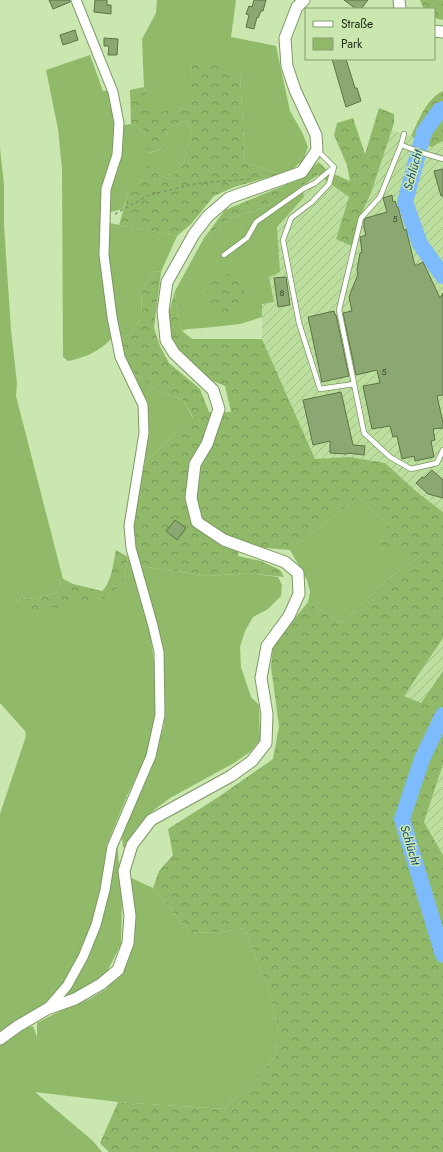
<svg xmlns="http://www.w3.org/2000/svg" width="443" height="1152" viewBox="0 0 443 1152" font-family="Jost,sans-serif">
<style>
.industrial{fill:url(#industrial-furrows)}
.green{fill:#91b96a}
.forest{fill:url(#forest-crowns)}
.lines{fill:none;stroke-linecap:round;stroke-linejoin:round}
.river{stroke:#7ebbfc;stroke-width:16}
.building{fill:#8ca872;stroke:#5b7542}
.service-casing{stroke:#7c9863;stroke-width:6}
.minor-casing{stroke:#7c9863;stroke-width:11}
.tertiary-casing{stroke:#7c9863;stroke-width:13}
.path{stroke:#7f956b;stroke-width:1.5;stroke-dasharray:3 3;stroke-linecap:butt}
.service{stroke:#fff;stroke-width:4.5}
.minor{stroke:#fff;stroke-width:9}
.tertiary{stroke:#fff;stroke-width:11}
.labels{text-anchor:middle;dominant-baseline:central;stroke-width:3;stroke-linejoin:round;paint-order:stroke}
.number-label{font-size:9px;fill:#3a492b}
.water-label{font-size:12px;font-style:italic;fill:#10487b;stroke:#c9e7af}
</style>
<defs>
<pattern id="industrial-furrows" width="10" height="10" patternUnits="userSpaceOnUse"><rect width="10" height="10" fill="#bcde9e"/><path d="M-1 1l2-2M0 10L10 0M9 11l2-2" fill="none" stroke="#a1be87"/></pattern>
<pattern id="forest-crowns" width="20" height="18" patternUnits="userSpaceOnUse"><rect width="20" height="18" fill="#91b96a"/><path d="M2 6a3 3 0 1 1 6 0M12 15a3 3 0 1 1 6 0" fill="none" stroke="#769656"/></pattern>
</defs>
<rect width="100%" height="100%" fill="#c9e7af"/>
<path class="industrial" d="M 391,130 L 411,136 L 431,146 L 443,141 L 443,512 L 418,493 L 349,457 L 315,459 L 262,339 L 262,208 L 318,175 L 349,197 L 336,239 L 358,221 L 371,193 Z
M 443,638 L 443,671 L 421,703 L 403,696 Z
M 443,764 L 443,855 L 424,822 Z"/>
<path class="green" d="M 157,0 L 236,0 L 231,37 L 276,46 L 290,111 L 302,132 L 308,147 L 303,160 L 293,169 L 279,174 L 245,162 L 240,73 L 191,59 L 193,106 L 155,114 L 144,87 L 142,39 L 156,13 Z
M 90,55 L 103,91 L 110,90 L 115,124 L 115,146 L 102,190 L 100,210 L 102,268 L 111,332 L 111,339 C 100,351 84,358 68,361 L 63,357 L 62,169 L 58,129 L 46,70 Z
M 187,120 L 192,132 L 184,162 L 178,170 L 169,179 L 162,177 L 128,194 L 123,209 L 110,212 L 111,191 L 123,137 L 122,125 L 131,124 L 144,131 L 149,153 L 164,148 L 168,128 Z
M 0,148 L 4,185 L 4,225 L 11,330 L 17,383 L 16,396 L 63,579 L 56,593 L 35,599 L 20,598 L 16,604 L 98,601 L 124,579 L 128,557 L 149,625 L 154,662 L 156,701 L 154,723 L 145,759 L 127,796 L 107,844 L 100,892 L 94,920 L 76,962 L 64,983 L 52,999 L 43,1005 L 12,1023 L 0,1031 L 0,814 L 26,736 L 25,731 L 0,703 Z
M 302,186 L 304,197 L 277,227 L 280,272 L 269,277 L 274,302 L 262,304 L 262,317 L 240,324 L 204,328 L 187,329 L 182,331 L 178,320 L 175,291 L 204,238 L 231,218 L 262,208 Z
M 109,223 L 177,236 L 161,272 L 156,271 L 142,289 L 141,318 L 131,333 L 118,341 L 106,256 Z
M 132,371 L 156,390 L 183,400 L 193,418 L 180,429 L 145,463 L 149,414 Z
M 358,497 L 388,525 L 419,557 L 392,576 L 341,623 L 308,602 L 310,592 L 307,580 L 290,550 Z
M 140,566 L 209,576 L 248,573 L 278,577 L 282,585 L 281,596 L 268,609 L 253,617 L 245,631 L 240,647 L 241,667 L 251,697 L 259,705 L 260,740 L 250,752 L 234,763 L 170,798 L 150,813 L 134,831 L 126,848 L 123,847 L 122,837 L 129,816 L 157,749 L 164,725 L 163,680 Z
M 117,842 L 122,899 L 121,944 L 108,970 L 94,984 L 58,1002 L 79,972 Z
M 129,877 L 153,888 L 191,933 L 222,932 L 244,928 L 269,990 L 278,1028 L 276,1056 L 224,1109 L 118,1102 L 35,1092 L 93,1141 L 102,1152 L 0,1152 L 0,1046 L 23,1029 L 33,1026 L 37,1037 L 37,1023 L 66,1008 L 90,999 L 106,989 L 125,967 L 130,955 L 134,931 Z"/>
<path class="forest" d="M 420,0 L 443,0 L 443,20 L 434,18 L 434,9 L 424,9 Z
M 191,58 L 240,73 L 245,162 L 279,174 L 234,187 L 214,196 L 191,224 L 177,236 L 119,225 L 128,194 L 143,167 L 159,161 L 162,177 L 169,179 L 178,170 L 184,162 L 192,132 L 187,120 L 168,128 L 164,148 L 148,153 L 144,131 L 131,124 L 130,90 L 144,87 L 155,113 L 192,106 Z
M 443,91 L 443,141 L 431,147 L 411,136 C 419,120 426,99 443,91 Z
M 379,108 L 394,114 L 394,123 L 371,193 L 358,221 L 352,246 L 336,239 L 349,197 L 318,175 L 288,195 L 262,208 L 231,218 L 204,238 L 225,210 L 295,181 L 319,162 L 329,172 L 350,181 L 347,165 L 334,135 L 337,123 L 353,118 L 365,154 Z
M 156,271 L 161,272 L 154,328 L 160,346 L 169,363 L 200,389 L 209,412 L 231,412 L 225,386 L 208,379 L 173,348 L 167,320 L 175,291 L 178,320 L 182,331 L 192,339 L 262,339 L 315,459 L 349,457 L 385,463 L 418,493 L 443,512 L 443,638 L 404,696 L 421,703 L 443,671 L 443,764 L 424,822 L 443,855 L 443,1152 L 109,1152 L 100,1143 L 118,1102 L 224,1109 L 276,1056 L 278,1028 L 269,990 L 244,928 L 222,932 L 191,933 L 153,888 L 159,871 L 173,855 L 168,829 L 220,796 L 273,759 L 279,726 L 271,667 L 273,645 L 308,602 L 341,623 L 392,576 L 419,557 L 380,545 L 388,525 L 358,497 L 290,550 L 240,546 L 238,556 L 261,561 L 280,570 L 284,577 L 248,573 L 209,576 L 140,566 L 130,525 L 145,463 L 180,429 L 193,417 L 183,400 L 156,390 L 132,371 L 118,341 L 131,333 L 141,318 L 142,289 Z
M 229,273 L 245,283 L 244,305 L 226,315 L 205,307 L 209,283 Z
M 116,550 L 128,557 L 124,579 L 113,593 L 98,601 L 65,607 L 19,610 L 16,604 L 20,598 L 35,599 L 56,593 L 63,579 L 73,584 L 102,591 C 112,582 113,563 116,550 Z"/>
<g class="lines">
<path class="river" d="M 443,109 L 440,110 L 424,132 L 405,202 L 420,244 L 443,276
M 443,715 L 422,759 L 402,819 L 443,955"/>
</g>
<path class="building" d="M 49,0 L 70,0 L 70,2 L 53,9 Z
M 95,0 L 107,0 L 107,5 L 111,5 L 111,14 L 94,12 Z
M 254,0 L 266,0 L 263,11 L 261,11 L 258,18 L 257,17 L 254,29 L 246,27 L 249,15 L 246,14 L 249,6 L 252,7 Z
M 344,0 L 368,0 L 361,9 L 356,9 Z
M 75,30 L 78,40 L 63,45 L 60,35 Z
M 104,38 L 118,39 L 117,55 L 108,55 L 109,46 L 104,46 Z
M 332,59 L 346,59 L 355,88 L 357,88 L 361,101 L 346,107 Z
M 443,169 L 443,196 L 441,196 L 434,171 Z
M 392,195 L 393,202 L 395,201 L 397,207 L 398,207 L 404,230 L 406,229 L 415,266 L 423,262 L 440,298 L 443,293 L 443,395 L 437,396 L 443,423 L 443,428 L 433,429 L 435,440 L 431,441 L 434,457 L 415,461 L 414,456 L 402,459 L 397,436 L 393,437 L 390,426 L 372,429 L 363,386 L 380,383 L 377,370 L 356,375 L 343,313 L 352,311 L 349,297 L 358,274 L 357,270 L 360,253 L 362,252 L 360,237 L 366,235 L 364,228 L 364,220 L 366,218 L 387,212 L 383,198 Z
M 286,277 L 290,305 L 278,307 L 274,278 Z
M 334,311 L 335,315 L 336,315 L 349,376 L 322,382 L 308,317 Z
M 341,392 L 353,445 L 365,446 L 364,455 L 347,453 L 347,454 L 330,453 L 330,441 L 313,445 L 303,400 Z
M 432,470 L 443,480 L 443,498 L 428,494 L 416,483 L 422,477 L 424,478 Z
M 175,520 L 186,528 L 177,540 L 166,531 Z"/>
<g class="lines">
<defs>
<path id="service" d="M 404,134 L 401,145 L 380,197 L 361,218 L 339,310 L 364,433 L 390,457 L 411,469 L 437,463 L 443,450
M 401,145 L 426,154 L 443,159
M 318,151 L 334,167 L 329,184 L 312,202 L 291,218 L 283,240 L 299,323 L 320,389 L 354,384
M 224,255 L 247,238 L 256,222 L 303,189 L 315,183 L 334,167"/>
<path id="minor" d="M 47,1009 L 67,986 L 83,957 L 96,925 L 105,890 L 112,847 L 151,756 L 160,715 L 159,652 L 153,626 L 131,548 L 129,526 L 144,433 L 143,405 L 120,357 L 112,317 L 104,255 L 106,189 L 117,155 L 119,123 L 113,92 L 76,0"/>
<path id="tertiary" d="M 399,0 L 400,9
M 434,31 L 443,32
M 0,1039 L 18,1026 L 47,1009 L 75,999 L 101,984 L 118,970 L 128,943 L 130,916 L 124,871 L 132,845 L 151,820 L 231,776 L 252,761 L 266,743 L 267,714 L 261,678 L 267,646 L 289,616 L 299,594 L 298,573 L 285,562 L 224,540 L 197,522 L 191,498 L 195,464 L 207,444 L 219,409 L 213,390 L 174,353 L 166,340 L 163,311 L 167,282 L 194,234 L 208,216 L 229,198 L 302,172 L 317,150 L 316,135 L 295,90 L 287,66 L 285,38 L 297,7 L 304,0"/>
</defs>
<use href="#service" class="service-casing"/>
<use href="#minor" class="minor-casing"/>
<use href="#tertiary" class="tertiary-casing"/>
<path class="path" d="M 115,214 L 149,195 L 199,183 L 250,179"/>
<use href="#service" class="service"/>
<use href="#minor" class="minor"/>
<use href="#tertiary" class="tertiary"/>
</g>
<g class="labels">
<g class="number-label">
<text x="395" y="218">5</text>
<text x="282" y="292">8</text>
<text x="384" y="371">5</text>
</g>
<g class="water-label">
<text transform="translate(413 170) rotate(-75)">Schlücht</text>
<text transform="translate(410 845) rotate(73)">Schlücht</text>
</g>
</g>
<rect x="305" y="8" width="130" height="52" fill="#c9e7af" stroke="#859b71"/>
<rect x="313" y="21" width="20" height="6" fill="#ffffff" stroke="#859b71"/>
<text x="341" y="28" font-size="12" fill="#1e2913">Straße</text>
<rect x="313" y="38" width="20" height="12" fill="#91b96a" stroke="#859b71"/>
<text x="341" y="48" font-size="12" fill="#1e2913">Park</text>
</svg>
